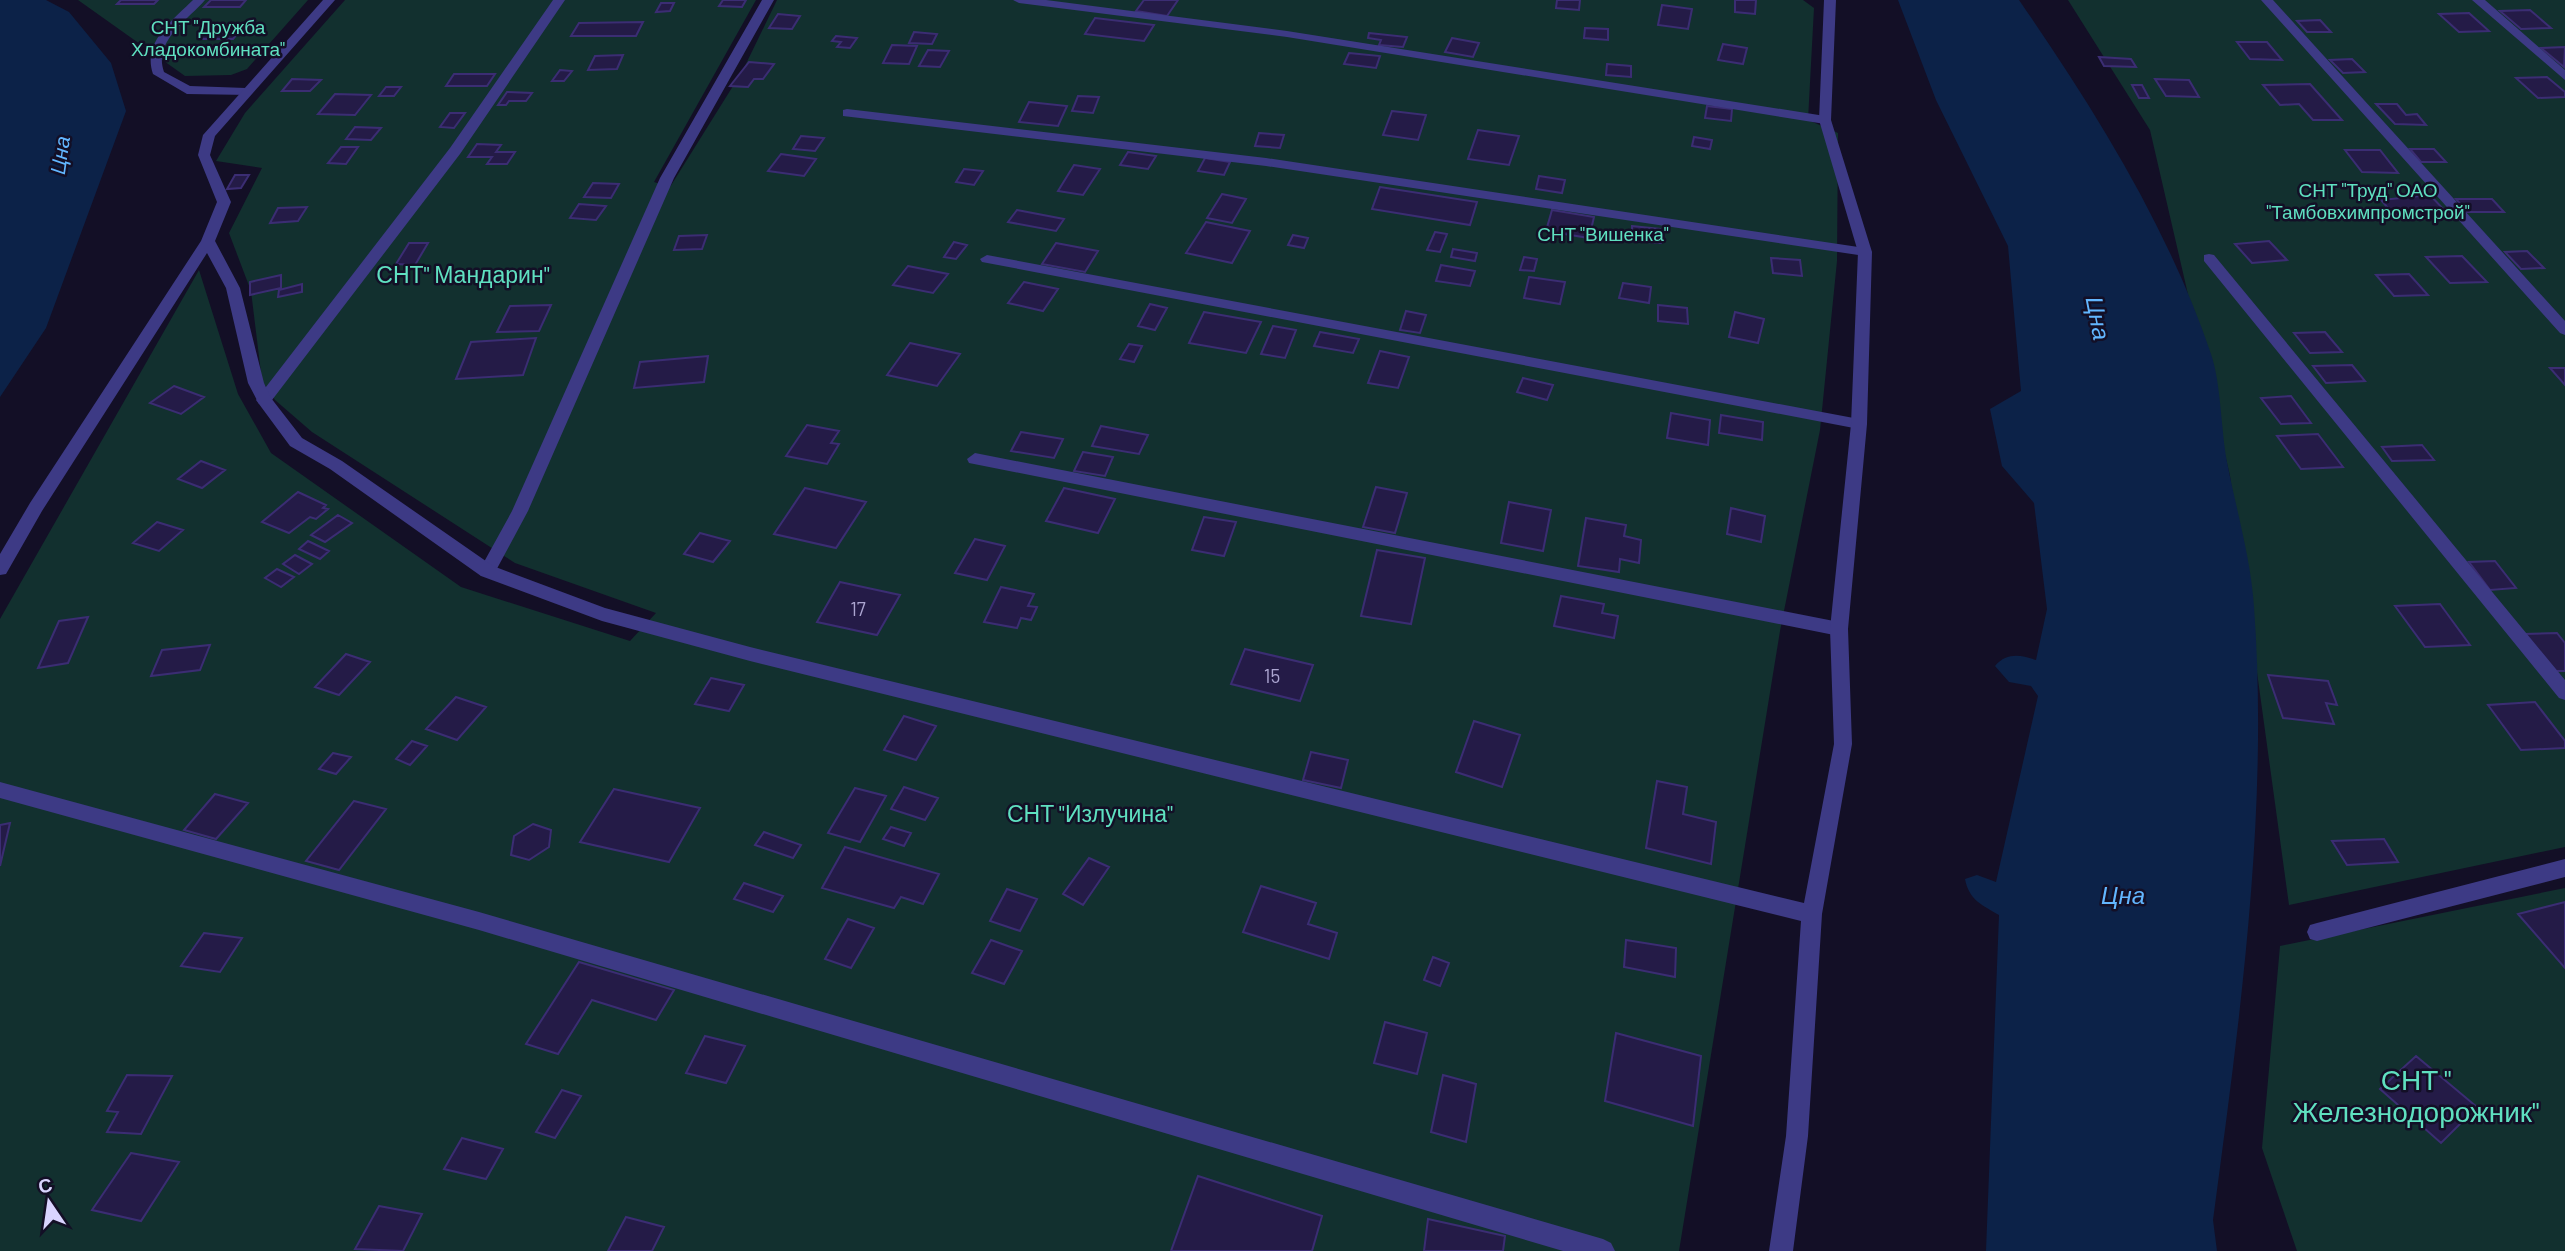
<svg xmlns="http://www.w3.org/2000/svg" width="2565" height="1251" viewBox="0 0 2565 1251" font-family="Barlow,sans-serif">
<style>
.green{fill:#12302f}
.water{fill:#0c2248}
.building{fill:#241b47;stroke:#3b2d73;stroke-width:2}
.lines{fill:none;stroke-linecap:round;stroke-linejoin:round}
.service{fill:#3d3a85;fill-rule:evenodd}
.minor{fill:#3d3a85;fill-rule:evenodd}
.labels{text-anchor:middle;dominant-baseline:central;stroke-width:5;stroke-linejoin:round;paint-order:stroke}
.far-park-label{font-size:19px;fill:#5fe0c0;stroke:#130f26}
.number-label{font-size:19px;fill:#aca6d1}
.far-water-label{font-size:21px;font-style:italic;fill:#62b6ff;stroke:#130f26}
.park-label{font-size:23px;fill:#5fe0c0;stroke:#130f26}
.water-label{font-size:24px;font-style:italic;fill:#62b6ff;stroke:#130f26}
.near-park-label{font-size:28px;fill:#5fe0c0;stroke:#130f26}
</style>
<rect width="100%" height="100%" fill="#130f26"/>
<path class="green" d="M 78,0 L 308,0 L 247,69 L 231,75 L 185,76 Z
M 345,0 L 756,0 L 654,182 L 670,187 L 743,70 L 777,0 L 1803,0 L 1814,8 L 1808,120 L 1838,133 L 1837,261 L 1820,430 L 1780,631 L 1679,1251 L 0,1251 L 0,619 L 199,270 L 238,394 L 271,453 L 461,587 L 630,641 L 656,613 L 515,563 L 312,432 L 275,400 L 262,381 L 251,291 L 229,233 L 262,168 L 216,161 L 245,113 Z
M 2068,0 L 2565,0 L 2565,847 L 2289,905 L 2230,476 L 2150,130 Z
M 2565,888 L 2565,1251 L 2297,1251 L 2262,1148 L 2280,946 Z"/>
<path class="water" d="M 0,0 L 46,0 L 69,12 L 111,63 L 126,111 L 46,328 L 0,397 Z
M 1898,0 L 2019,0 C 2095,110 2168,227 2211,354 C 2221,383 2221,430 2227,462 C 2236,509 2251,559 2254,607 C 2269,811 2240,1018 2213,1220 L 2217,1251 L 1986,1251 L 1999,915 C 1982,905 1969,900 1965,879 L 1977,875 L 1996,882 L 2038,696 L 2031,686 L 2009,682 L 1995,666 C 2007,652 2021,655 2036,660 L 2047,609 L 2034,503 L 2002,466 L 1990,409 L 2021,391 L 2008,246 L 1936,100 Z"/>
<path class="building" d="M 121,0 L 158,0 L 154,4 L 117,4 Z
M 211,0 L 246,0 L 240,7 L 204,7 Z
M 723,0 L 746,0 L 742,7 L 719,6 Z
M 1144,0 L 1178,0 L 1167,16 L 1136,11 Z
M 1557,0 L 1580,0 L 1579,10 L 1556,8 Z
M 1735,0 L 1756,0 L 1755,14 L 1735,12 Z
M 661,3 L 674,3 L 670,11 L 656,12 Z
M 1662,5 L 1692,9 L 1688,29 L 1658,25 Z
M 2530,10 L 2551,28 L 2521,29 L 2500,11 Z
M 2469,13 L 2489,31 L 2459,32 L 2439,14 Z
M 778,14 L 800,16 L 792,29 L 769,28 Z
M 1095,18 L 1154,25 L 1144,41 L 1085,34 Z
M 2320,20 L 2331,32 L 2307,32 L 2297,21 Z
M 643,22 L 636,36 L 571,36 L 579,23 Z
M 208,28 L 242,28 L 233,39 L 199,39 Z
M 1585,28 L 1608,29 L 1608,40 L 1584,38 Z
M 914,32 L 937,34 L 932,44 L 909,43 Z
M 1369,33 L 1407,37 L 1403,47 L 1379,45 L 1381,40 L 1368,38 Z
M 836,36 L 857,38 L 850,48 L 837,47 L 841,42 L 832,41 Z
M 1452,38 L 1479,43 L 1473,57 L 1445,52 Z
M 2237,42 L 2267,42 L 2282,60 L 2250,59 Z
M 1723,44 L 1747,48 L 1743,64 L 1718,60 Z
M 892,45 L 917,46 L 909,64 L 883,63 Z
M 2565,47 L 2564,67 L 2541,48 Z
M 928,50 L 949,51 L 940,67 L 919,66 Z
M 1349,53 L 1380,56 L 1376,68 L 1344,64 Z
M 623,55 L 617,69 L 588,70 L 595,56 Z
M 2099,57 L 2131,59 L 2136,67 L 2104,66 Z
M 2352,59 L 2365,72 L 2343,73 L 2330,60 Z
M 749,62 L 774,64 L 763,79 L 754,79 L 748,87 L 730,86 Z
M 1607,64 L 1631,66 L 1631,77 L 1606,75 Z
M 560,70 L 572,71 L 564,81 L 552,81 Z
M 454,74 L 495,74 L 487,86 L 446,86 Z
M 2547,77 L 2565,92 L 2565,97 L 2538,98 L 2516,78 Z
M 292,79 L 321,80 L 310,91 L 282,91 Z
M 2155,79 L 2189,80 L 2199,97 L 2166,96 Z
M 2310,84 L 2342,120 L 2313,120 L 2299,104 L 2280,105 L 2263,85 Z
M 2132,85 L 2142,85 L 2149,98 L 2139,98 Z
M 386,87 L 401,87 L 394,96 L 379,96 Z
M 507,92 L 532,93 L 526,101 L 509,101 L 506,105 L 498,105 Z
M 335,94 L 371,95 L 355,115 L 318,114 Z
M 1078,96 L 1099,97 L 1093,113 L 1072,111 Z
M 1029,102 L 1067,106 L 1058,126 L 1019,122 Z
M 2376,104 L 2397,104 L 2406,115 L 2417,114 L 2426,125 L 2395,124 Z
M 1707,106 L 1732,109 L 1731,121 L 1705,118 Z
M 1392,111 L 1426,115 L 1418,140 L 1383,135 Z
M 450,113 L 465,113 L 454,128 L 440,127 Z
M 355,127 L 381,128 L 371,140 L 346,139 Z
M 1478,130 L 1519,136 L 1509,165 L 1468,159 Z
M 1259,133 L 1284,135 L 1280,148 L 1255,146 Z
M 801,136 L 824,138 L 815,151 L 793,149 Z
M 1694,137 L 1712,140 L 1710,149 L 1692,146 Z
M 477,144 L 501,145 L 496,152 L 515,152 L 507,164 L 487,164 L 492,157 L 468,157 Z
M 341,147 L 358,147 L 346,164 L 328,163 Z
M 2410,149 L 2434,149 L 2446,162 L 2421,162 Z
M 2345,150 L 2380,150 L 2398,173 L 2362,172 Z
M 1128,152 L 1156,156 L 1148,169 L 1120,165 Z
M 781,154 L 816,159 L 804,176 L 768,171 Z
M 1205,158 L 1230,162 L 1224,175 L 1198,171 Z
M 1074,165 L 1100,169 L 1083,195 L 1058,191 Z
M 964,169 L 983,171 L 974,185 L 956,182 Z
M 235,175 L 249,175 L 241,188 L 227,189 Z
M 1539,176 L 1565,180 L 1562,193 L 1536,189 Z
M 593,183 L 619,184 L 611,198 L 584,197 Z
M 1380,187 L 1477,202 L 1470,225 L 1372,209 Z
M 1222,194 L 1246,199 L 1232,223 L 1207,218 Z
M 2430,195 L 2447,213 L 2394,215 L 2381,200 Z
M 2456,199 L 2492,199 L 2504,212 L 2467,212 Z
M 579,204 L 606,206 L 596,220 L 570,218 Z
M 307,207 L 298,221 L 270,223 L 278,208 Z
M 1017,210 L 1064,219 L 1056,231 L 1008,222 Z
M 1552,210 L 1594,217 L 1589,238 L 1546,231 Z
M 1206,222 L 1250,231 L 1232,263 L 1186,253 Z
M 1632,226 L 1660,229 L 1661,243 L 1632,241 Z
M 1435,232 L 1447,234 L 1440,252 L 1427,250 Z
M 707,235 L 702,249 L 674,250 L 679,236 Z
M 1293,235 L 1308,238 L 1304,248 L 1288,245 Z
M 2269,241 L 2287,260 L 2252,263 L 2235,244 Z
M 954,242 L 967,245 L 956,259 L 944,257 Z
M 409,243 L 428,243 L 415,265 L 396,264 Z
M 1056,243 L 1098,251 L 1085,272 L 1042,264 Z
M 1453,249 L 1477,253 L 1475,261 L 1451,257 Z
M 2527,251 L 2544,268 L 2521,269 L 2505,252 Z
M 2462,256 L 2487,282 L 2450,283 L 2426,257 Z
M 1524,257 L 1537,259 L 1534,271 L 1520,270 Z
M 1771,258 L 1800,260 L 1802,276 L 1773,273 Z
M 1441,265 L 1475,271 L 1470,286 L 1436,281 Z
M 908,266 L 948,274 L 933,293 L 893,285 Z
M 2409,274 L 2428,295 L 2394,296 L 2376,275 Z
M 281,275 L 281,288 L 250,295 L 250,282 Z
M 1529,277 L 1565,282 L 1560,304 L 1524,298 Z
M 1024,282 L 1058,289 L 1043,311 L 1008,303 Z
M 1623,283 L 1651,287 L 1649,303 L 1619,298 Z
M 302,284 L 302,292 L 278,297 L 279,290 Z
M 1150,304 L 1167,308 L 1155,330 L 1138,326 Z
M 551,305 L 539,331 L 497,332 L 510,306 Z
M 1658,305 L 1687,308 L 1688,324 L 1658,321 Z
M 1406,311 L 1426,315 L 1420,333 L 1400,330 Z
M 1204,312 L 1261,322 L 1246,353 L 1189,343 Z
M 1735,312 L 1764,319 L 1758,343 L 1729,337 Z
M 1273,326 L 1296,330 L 1285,358 L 1261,354 Z
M 1320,332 L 1359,339 L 1353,353 L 1314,346 Z
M 2325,332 L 2342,352 L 2310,353 L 2294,333 Z
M 536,338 L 523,375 L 456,379 L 471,342 Z
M 910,343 L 960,354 L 937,386 L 887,375 Z
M 1129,344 L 1142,346 L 1134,362 L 1120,359 Z
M 1380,351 L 1409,357 L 1398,388 L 1368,383 Z
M 708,356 L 704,382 L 634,388 L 640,362 Z
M 2352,365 L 2365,381 L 2326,383 L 2313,366 Z
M 2550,368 L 2565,368 L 2565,385 Z
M 1523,378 L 1553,385 L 1547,400 L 1517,392 Z
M 174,386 L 204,397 L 181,414 L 150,403 Z
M 2291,396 L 2311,423 L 2281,424 L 2261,398 Z
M 1671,413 L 1710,420 L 1708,445 L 1667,438 Z
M 1721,415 L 1763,422 L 1762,440 L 1719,433 Z
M 807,425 L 839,431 L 831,443 L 839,444 L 827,464 L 786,456 Z
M 1101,426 L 1148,435 L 1139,454 L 1092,446 Z
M 1021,432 L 1063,439 L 1054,458 L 1011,451 Z
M 2318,434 L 2343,467 L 2301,469 L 2277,436 Z
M 2422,445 L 2434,460 L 2392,461 L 2382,447 Z
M 1083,452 L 1113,457 L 1105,476 L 1074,471 Z
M 201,461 L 225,470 L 202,488 L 178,479 Z
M 1376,487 L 1407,493 L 1395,533 L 1363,527 Z
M 805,488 L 866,502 L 836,548 L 774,534 Z
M 1064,488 L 1115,499 L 1098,533 L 1046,521 Z
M 298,492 L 326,505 L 323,508 L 328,509 L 316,519 L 310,517 L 289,533 L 262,522 Z
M 1509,502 L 1551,510 L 1543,551 L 1501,543 Z
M 1731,508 L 1765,516 L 1761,542 L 1727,534 Z
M 338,515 L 352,523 L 325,542 L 311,535 Z
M 1204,517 L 1236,522 L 1224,556 L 1192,550 Z
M 1586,518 L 1626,525 L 1624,536 L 1641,540 L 1639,563 L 1620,559 L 1619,572 L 1578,566 Z
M 157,522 L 183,530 L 159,551 L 133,543 Z
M 700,533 L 730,541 L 713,562 L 684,554 Z
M 975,539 L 1005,546 L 987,580 L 955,573 Z
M 308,541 L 329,551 L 320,559 L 299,549 Z
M 1377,550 L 1425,558 L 1411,624 L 1361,616 Z
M 295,555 L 312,564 L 299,574 L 283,564 Z
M 2495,561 L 2516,588 L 2490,590 L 2469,562 Z
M 277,569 L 294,577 L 281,587 L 265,578 Z
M 840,582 L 900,595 L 877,635 L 817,622 Z
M 1001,587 L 1034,594 L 1028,606 L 1037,607 L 1031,620 L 1021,618 L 1017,628 L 984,622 Z
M 1561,596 L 1604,604 L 1602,613 L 1618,616 L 1614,638 L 1554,626 Z
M 2440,604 L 2470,645 L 2425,647 L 2395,606 Z
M 88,617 L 68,663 L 38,668 L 59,621 Z
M 2557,633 L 2565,643 L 2565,671 L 2552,671 L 2524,634 Z
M 210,645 L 200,670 L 151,676 L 162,650 Z
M 1245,649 L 1313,665 L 1300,701 L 1231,684 Z
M 346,654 L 370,662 L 339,695 L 315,687 Z
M 2268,675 L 2328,681 L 2337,705 L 2326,703 L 2334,724 L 2283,718 Z
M 711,678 L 744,685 L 729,711 L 695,704 Z
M 456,697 L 486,707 L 457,740 L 426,729 Z
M 2535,702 L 2565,741 L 2565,748 L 2521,750 L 2488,705 Z
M 904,716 L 936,726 L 916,760 L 884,750 Z
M 1474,721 L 1520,735 L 1502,787 L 1456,772 Z
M 412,741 L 427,746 L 410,765 L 396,759 Z
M 1311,752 L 1348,760 L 1341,788 L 1303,780 Z
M 333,753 L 351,757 L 336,774 L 319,769 Z
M 1657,781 L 1687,787 L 1683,814 L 1716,822 L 1711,864 L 1646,848 Z
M 904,787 L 938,798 L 925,820 L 891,809 Z
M 855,788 L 886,796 L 860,842 L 828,833 Z
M 614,789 L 700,808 L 669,862 L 580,842 Z
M 215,794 L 248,803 L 216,839 L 184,830 Z
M 354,801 L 386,809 L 339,870 L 306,861 Z
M 10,823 L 0,866 L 0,825 Z
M 533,824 L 551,830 L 549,847 L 529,860 L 511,855 L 514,836 Z
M 891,827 L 911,833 L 904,846 L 883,839 Z
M 764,832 L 801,845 L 793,858 L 755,845 Z
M 2384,839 L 2398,862 L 2347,865 L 2332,841 Z
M 845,847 L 939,874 L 923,904 L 901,897 L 894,908 L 822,888 Z
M 1089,858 L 1109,867 L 1083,905 L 1063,894 Z
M 744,883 L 783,896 L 773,912 L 734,899 Z
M 1261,886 L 1316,903 L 1308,924 L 1337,933 L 1329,959 L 1243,932 Z
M 1007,889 L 1037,899 L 1020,931 L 990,921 Z
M 2565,902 L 2565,968 L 2518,914 Z
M 848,919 L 874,928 L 851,968 L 825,959 Z
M 204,933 L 242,938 L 220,972 L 181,966 Z
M 991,940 L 1022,951 L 1004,984 L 972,973 Z
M 1626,940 L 1676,948 L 1675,977 L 1624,967 Z
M 1433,957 L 1449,963 L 1440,986 L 1424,980 Z
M 579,962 L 674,990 L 656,1020 L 592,1000 L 558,1054 L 526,1044 Z
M 1385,1022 L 1427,1033 L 1417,1074 L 1374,1063 Z
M 1616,1033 L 1701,1056 L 1693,1126 L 1605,1101 Z
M 705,1036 L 745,1046 L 726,1083 L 686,1073 Z
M 2416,1056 L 2477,1107 L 2441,1143 L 2380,1089 Z
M 127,1075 L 172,1076 L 141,1134 L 107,1132 L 118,1112 L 107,1111 Z
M 1443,1075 L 1476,1084 L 1466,1142 L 1431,1132 Z
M 562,1090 L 581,1096 L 555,1138 L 536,1132 Z
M 462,1138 L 503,1149 L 486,1179 L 444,1169 Z
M 131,1153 L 179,1162 L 141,1221 L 92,1210 Z
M 1198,1176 L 1322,1216 L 1312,1251 L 1171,1251 Z
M 379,1206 L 422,1214 L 403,1251 L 355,1249 Z
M 626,1217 L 664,1227 L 652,1251 L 608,1251 Z
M 1428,1219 L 1505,1236 L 1503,1251 L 1424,1251 Z"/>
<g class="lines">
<path class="service" d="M 193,0 L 205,0 C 187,21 153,41 164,72 L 190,86 L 246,88 L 250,89 L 250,95 L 187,94 L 153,74 C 142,42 172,21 193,0 Z
M 553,0 L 565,0 L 460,154 L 269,404 L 259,404 L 256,400 L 259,396 L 450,148 Z
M 762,0 L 774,0 L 674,178 L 528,511 L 493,576 L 481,576 L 479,571 L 512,511 L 660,178 Z
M 1013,0 L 1046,0 L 1287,31 L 1825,116 L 1831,120 L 1825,124 L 1287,37 L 1019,3 Z
M 847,109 L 1266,158 L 1865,248 L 1872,252 L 1865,256 L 1266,166 L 843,116 L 843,110 Z
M 2209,254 L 2214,255 L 2565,680 L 2565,700 L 2559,698 L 2204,261 L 2204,255 Z
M 987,255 L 1859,419 L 1867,424 L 1859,429 L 982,262 L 980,259 Z
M 975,453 L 1839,622 L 1845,624 L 1848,629 L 1845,634 L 1839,636 L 969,463 L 967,459 Z
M 2565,859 L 2565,877 L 2317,941 L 2310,939 L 2307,932 L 2310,925 L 2317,923 Z"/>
<path class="minor" d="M 323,0 L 335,0 L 215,136 L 210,155 L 231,202 L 215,241 L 240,288 L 264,383 L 271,398 L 302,438 L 342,461 L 493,566 L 605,608 L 750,647 L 1804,903 L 1834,744 L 1830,629 L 1851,424 L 1858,252 L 1819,120 L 1824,0 L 1836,0 L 1831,120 L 1872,252 L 1867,424 L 1848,629 L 1852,744 L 1822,914 L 1808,1136 L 1793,1251 L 1769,1251 L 1786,1136 L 1801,921 L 750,661 L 602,621 L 481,576 L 330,469 L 290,446 L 259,404 L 248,383 L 226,288 L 207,253 L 42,511 L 6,574 L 0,575 L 0,554 L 30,503 L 201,241 L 217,202 L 198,155 L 203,135 Z
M 2261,0 L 2273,0 L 2565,321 L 2565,335 L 2560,333 Z
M 2472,0 L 2485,0 L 2565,70 L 2565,80 Z
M 0,782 L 479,912 L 1603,1239 L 1611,1243 L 1615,1251 L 1563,1251 L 479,930 L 0,798 Z"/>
</g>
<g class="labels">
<g class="far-park-label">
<text x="208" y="26">СНТ "Дружба<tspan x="208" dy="22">Хладокомбината"</tspan></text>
<text x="2368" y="189">СНТ "Труд" ОАО<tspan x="2368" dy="22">"Тамбовхимпромстрой"</tspan></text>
<text x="1603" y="233">СНТ "Вишенка"</text>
</g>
<g class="number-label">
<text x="858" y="608">17</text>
<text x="1272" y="675">15</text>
</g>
<g class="far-water-label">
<text transform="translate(59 155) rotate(-82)">Цна</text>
</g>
<g class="park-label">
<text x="463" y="274">СНТ" Мандарин"</text>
<text x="1090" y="813">СНТ "Излучина"</text>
</g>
<g class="water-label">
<text transform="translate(2099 318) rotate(79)">Цна</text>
<text x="2123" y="894">Цна</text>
</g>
<g class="near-park-label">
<text x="2416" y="1079">СНТ "<tspan x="2416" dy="32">Железнодорожник"</tspan></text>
</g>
</g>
<g transform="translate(49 1202) rotate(347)" stroke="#130f26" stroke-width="5" paint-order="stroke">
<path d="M0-5L12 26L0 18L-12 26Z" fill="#d9d4ff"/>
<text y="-10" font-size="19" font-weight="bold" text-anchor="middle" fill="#d9d4ff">С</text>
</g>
</svg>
